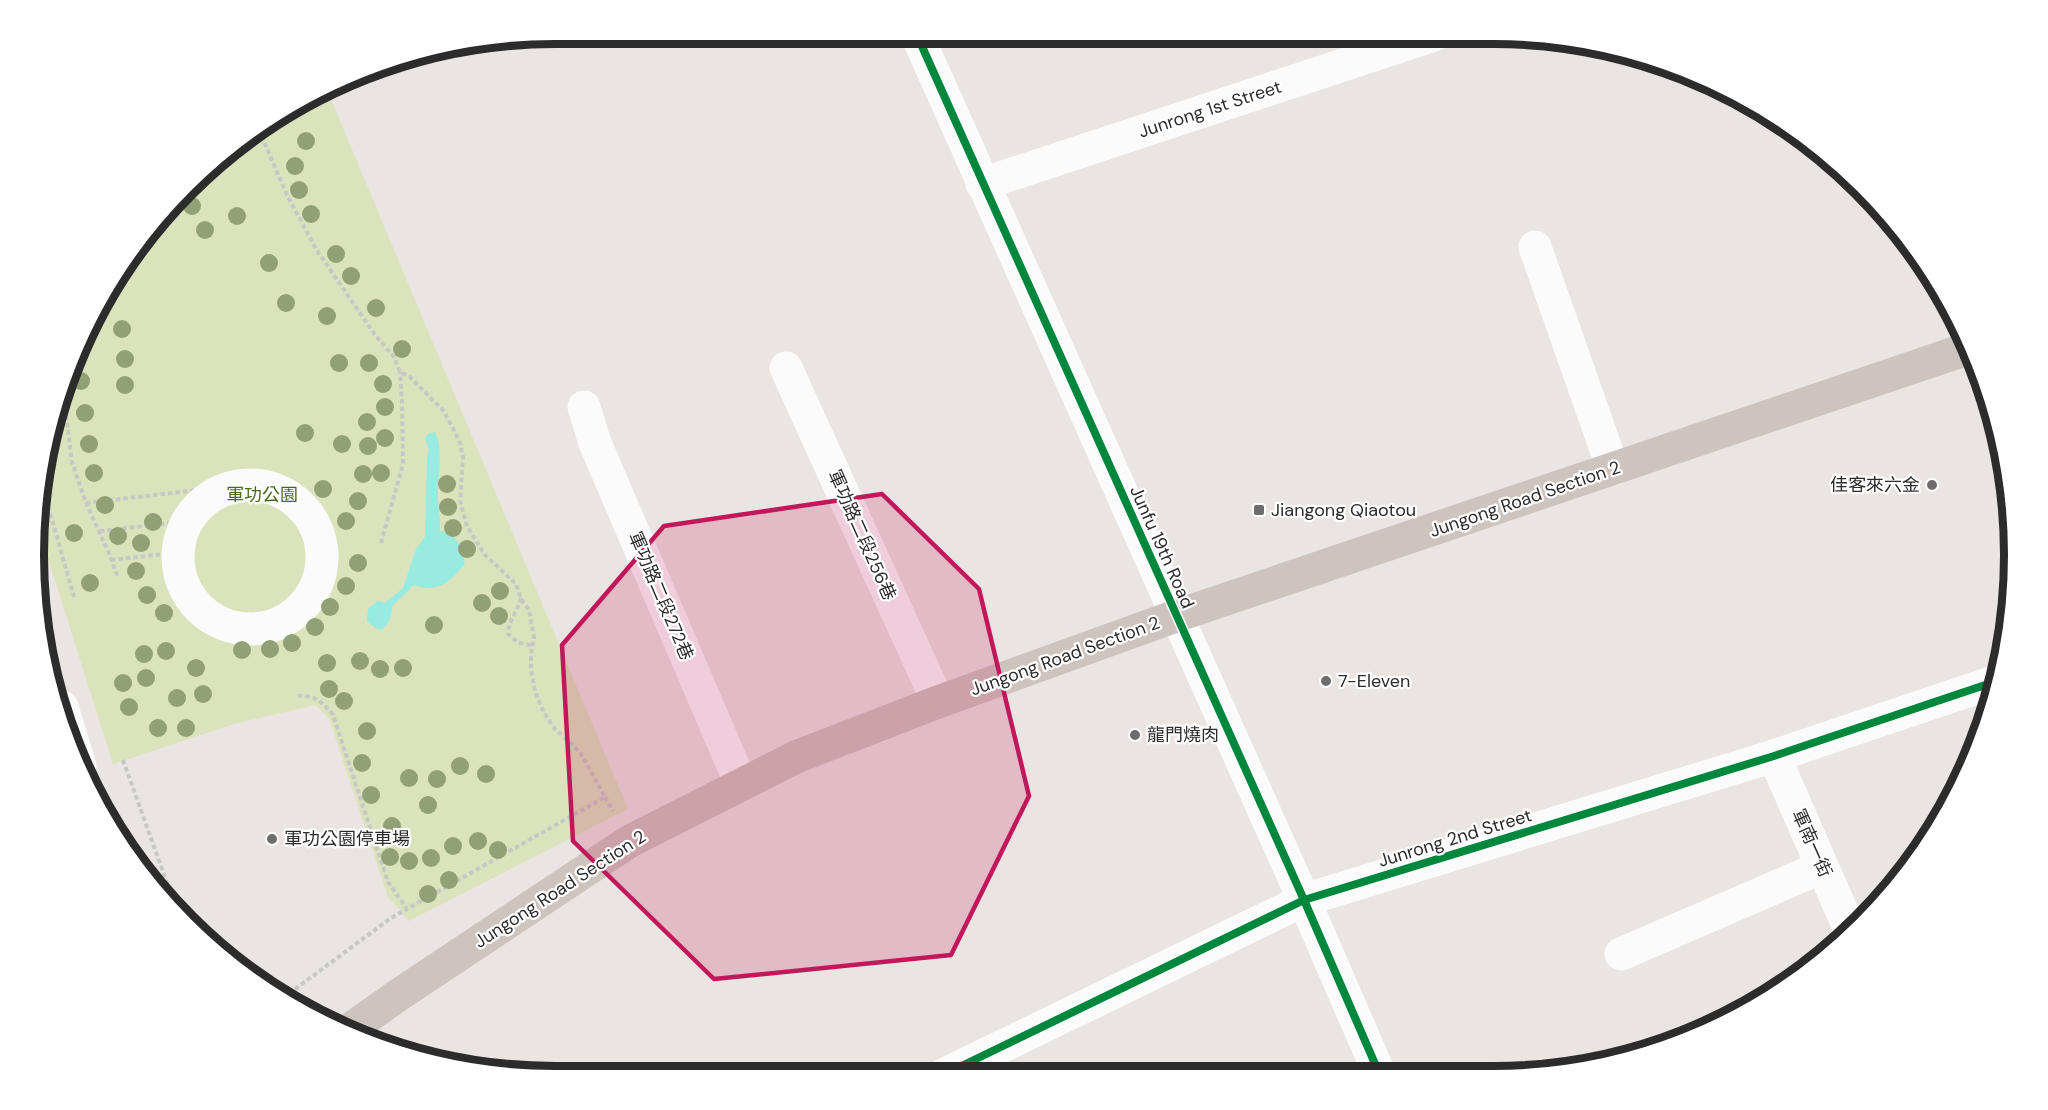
<svg xmlns="http://www.w3.org/2000/svg" width="2048" height="1110" viewBox="0 0 2048 1110" font-family="'DM Sans','Noto Sans TC',sans-serif">
<style>
.green{fill:#dbe3bc}
.plaza{fill:#dad4d2}
.water{fill:#97ebe1}
.lines{fill:none;stroke-linecap:round;stroke-linejoin:round}
.path{stroke:#c7c7c6;stroke-width:4;stroke-dasharray:4.5 3;stroke-linecap:butt}
.minor{stroke:#fcfbfb;stroke-width:33}
.major{stroke:#cec4be;stroke-width:33}
.cycleway-casing{stroke:#fff;stroke-width:11}
.cycleway{stroke:#00873e;stroke-width:8}
.tree{fill:#91a175}
.marked{fill:#c2185b;fill-opacity:0.2;stroke:#c2185b;stroke-width:4.5;stroke-linejoin:round}
.poi-dot{fill:#6e6c6c;stroke:#fff;stroke-width:2}
.labels{text-anchor:middle;dominant-baseline:central;stroke-width:4.5;stroke-linejoin:round;paint-order:stroke}
.street-label{font-size:18px;fill:#2c2c2c;stroke:#fff}
.poi-label{font-size:18px;fill:#2c2c2c;stroke:#fff;text-anchor:start}
.park-label{font-size:18px;fill:#496a1b;stroke:#fff}
.rim{fill:none;stroke:#2c2c2c;stroke-width:8}
</style>
<rect width="100%" height="100%" fill="#eae4e2"/>
<path class="green" d="M 328,92 L 628,809 L 409,921 L 388,897 L 329,718 L 315,705 L 234,724 L 113,764 L 40,533 L 51,420 L 121,265 L 237,141 Z"/>
<path class="plaza" d="M 317,98 L 313,106 L 304,115 L 288,114 Z"/>
<path class="water" d="M 435,432 C 444,451 437,476 438,498 C 438,509 441,519 440,531 C 458,535 462,547 465,564 C 450,581 439,594 414,585 L 392,606 C 392,616 390,622 382,630 L 375,628 L 367,621 L 368,609 L 378,601 L 385,603 L 403,588 L 416,549 L 425,537 L 427,458 L 429,450 L 425,439 L 428,434 Z"/>
<g class="lines">
<path class="path" d="M 256,131 L 261,135 L 287,195 L 316,249 L 375,335 L 394,357 L 400,372 L 410,377 L 442,409 L 453,428 L 460,443 L 463,457 L 460,501 L 467,526 L 484,554 L 516,584 L 521,599 L 529,610 L 534,637 L 531,655 L 531,670 L 535,691 L 544,713 L 555,729 L 580,752 L 605,797 L 407,909 L 388,882 L 333,715 C 323,702 313,694 296,696
M 63,393 L 72,462 L 86,503 L 108,551 L 118,578
M 44,492 L 75,600
M 86,503 L 197,490
M 100,531 L 171,523
M 381,543 L 403,464 L 402,402 L 400,372
M 111,560 L 164,554
M 521,598 C 517,612 509,619 508,634 L 517,642 L 533,646
M 123,760 L 177,911
M 605,797 L 613,811
M 283,998 L 391,918 L 407,909"/>
<path class="minor" d="M 916,33 L 1304,900 L 1379,1073
M 982,184 L 1437,34
M 1535,247 L 1613,469
M 786,368 L 938,702
M 584,407 L 595,443 L 741,784
M178 557a72 72 0 1 1 144 0a72 72 0 1 1-144 0Z
M 62,707 L 80,766
M 1774,756 L 1850,930
M 1621,954 L 1822,867
M 943,1075 L 1304,900 L 1774,756 L 1997,681"/>
<path class="major" d="M 349,1030 L 400,994 L 630,841 L 796,757 L 938,702 L 1176,616 L 1970,348"/>
<defs>
<path id="cycleway" d="M 916,33 L 1304,900 L 1379,1073
M 943,1075 L 1304,900 L 1774,756 L 1997,681"/>
</defs>
<use href="#cycleway" class="cycleway-casing"/>
<use href="#cycleway" class="cycleway"/>
</g>
<g class="tree">
<circle cx="306" cy="141" r="9"/>
<circle cx="295" cy="166" r="9"/>
<circle cx="299" cy="190" r="9"/>
<circle cx="192" cy="206" r="9"/>
<circle cx="311" cy="214" r="9"/>
<circle cx="237" cy="216" r="9"/>
<circle cx="205" cy="230" r="9"/>
<circle cx="336" cy="254" r="9"/>
<circle cx="269" cy="263" r="9"/>
<circle cx="351" cy="276" r="9"/>
<circle cx="286" cy="303" r="9"/>
<circle cx="376" cy="308" r="9"/>
<circle cx="327" cy="316" r="9"/>
<circle cx="122" cy="329" r="9"/>
<circle cx="402" cy="349" r="9"/>
<circle cx="125" cy="359" r="9"/>
<circle cx="339" cy="363" r="9"/>
<circle cx="369" cy="363" r="9"/>
<circle cx="81" cy="381" r="9"/>
<circle cx="383" cy="384" r="9"/>
<circle cx="125" cy="385" r="9"/>
<circle cx="385" cy="407" r="9"/>
<circle cx="85" cy="413" r="9"/>
<circle cx="367" cy="422" r="9"/>
<circle cx="305" cy="433" r="9"/>
<circle cx="385" cy="438" r="9"/>
<circle cx="89" cy="444" r="9"/>
<circle cx="342" cy="444" r="9"/>
<circle cx="368" cy="446" r="9"/>
<circle cx="94" cy="473" r="9"/>
<circle cx="381" cy="473" r="9"/>
<circle cx="363" cy="474" r="9"/>
<circle cx="447" cy="484" r="9"/>
<circle cx="323" cy="489" r="9"/>
<circle cx="358" cy="501" r="9"/>
<circle cx="105" cy="505" r="9"/>
<circle cx="448" cy="507" r="9"/>
<circle cx="346" cy="521" r="9"/>
<circle cx="153" cy="522" r="9"/>
<circle cx="453" cy="528" r="9"/>
<circle cx="74" cy="533" r="9"/>
<circle cx="118" cy="536" r="9"/>
<circle cx="141" cy="543" r="9"/>
<circle cx="467" cy="549" r="9"/>
<circle cx="358" cy="563" r="9"/>
<circle cx="136" cy="571" r="9"/>
<circle cx="90" cy="583" r="9"/>
<circle cx="346" cy="586" r="9"/>
<circle cx="500" cy="591" r="9"/>
<circle cx="147" cy="595" r="9"/>
<circle cx="482" cy="603" r="9"/>
<circle cx="330" cy="607" r="9"/>
<circle cx="164" cy="613" r="9"/>
<circle cx="499" cy="616" r="9"/>
<circle cx="434" cy="625" r="9"/>
<circle cx="315" cy="627" r="9"/>
<circle cx="292" cy="643" r="9"/>
<circle cx="270" cy="649" r="9"/>
<circle cx="242" cy="650" r="9"/>
<circle cx="166" cy="651" r="9"/>
<circle cx="144" cy="654" r="9"/>
<circle cx="360" cy="661" r="9"/>
<circle cx="327" cy="663" r="9"/>
<circle cx="196" cy="668" r="9"/>
<circle cx="403" cy="668" r="9"/>
<circle cx="380" cy="669" r="9"/>
<circle cx="146" cy="678" r="9"/>
<circle cx="123" cy="683" r="9"/>
<circle cx="329" cy="689" r="9"/>
<circle cx="203" cy="694" r="9"/>
<circle cx="177" cy="698" r="9"/>
<circle cx="344" cy="701" r="9"/>
<circle cx="129" cy="707" r="9"/>
<circle cx="158" cy="728" r="9"/>
<circle cx="186" cy="728" r="9"/>
<circle cx="367" cy="731" r="9"/>
<circle cx="362" cy="763" r="9"/>
<circle cx="460" cy="766" r="9"/>
<circle cx="486" cy="774" r="9"/>
<circle cx="409" cy="778" r="9"/>
<circle cx="437" cy="779" r="9"/>
<circle cx="371" cy="795" r="9"/>
<circle cx="428" cy="805" r="9"/>
<circle cx="392" cy="826" r="9"/>
<circle cx="478" cy="841" r="9"/>
<circle cx="453" cy="846" r="9"/>
<circle cx="498" cy="850" r="9"/>
<circle cx="390" cy="857" r="9"/>
<circle cx="431" cy="858" r="9"/>
<circle cx="409" cy="861" r="9"/>
<circle cx="449" cy="880" r="9"/>
<circle cx="428" cy="894" r="9"/>
</g>
<path class="marked" d="M 882,494 L 979,589 L 1029,796 L 951,955 L 714,979 L 573,841 L 562,645 L 664,526 Z"/>
<g class="poi-dot">
<circle cx="1932" cy="485" r="6"/>
<rect x="1253" y="504" width="12" height="12" rx="3"/>
<circle cx="1326" cy="681" r="6"/>
<circle cx="1135" cy="735" r="6"/>
<circle cx="272" cy="839" r="6"/>
</g>
<g class="labels">
<g class="street-label">
<text transform="translate(1210 109) rotate(-18)">Junrong 1st Street</text>
<text transform="translate(1525 499) rotate(-19)">Jungong Road Section 2</text>
<text transform="translate(862 535) rotate(66)">軍功路二段256巷</text>
<text transform="translate(1162 547) rotate(66)">Junfu 19th Road</text>
<text transform="translate(661 596) rotate(67)">軍功路二段272巷</text>
<text transform="translate(1065 656) rotate(-20)">Jungong Road Section 2</text>
<text transform="translate(1455 838) rotate(-17)">Junrong 2nd Street</text>
<text transform="translate(1812 843) rotate(66)">軍南一街</text>
<text transform="translate(560 889) rotate(-33)">Jungong Road Section 2</text>
</g>
<g class="poi-label">
<text x="1920" y="485" text-anchor="end">佳客來六金</text>
<text x="1271" y="510">Jiangong Qiaotou</text>
<text x="1338" y="681">7-Eleven</text>
<text x="1147" y="735">龍門燒肉</text>
<text x="284" y="839">軍功公園停車場</text>
</g>
<g class="park-label">
<text x="262" y="495">軍功公園</text>
</g>
</g>
<path d="M0 0H2048V1110H0ZM555 44H1493A511 511 0 0 1 2004 555V555A511 511 0 0 1 1493 1066H555A511 511 0 0 1 44 555V555A511 511 0 0 1 555 44Z" fill="#fff" fill-rule="evenodd"/>
<path class="rim" d="M555 44H1493A511 511 0 0 1 2004 555V555A511 511 0 0 1 1493 1066H555A511 511 0 0 1 44 555V555A511 511 0 0 1 555 44Z"/>
</svg>
